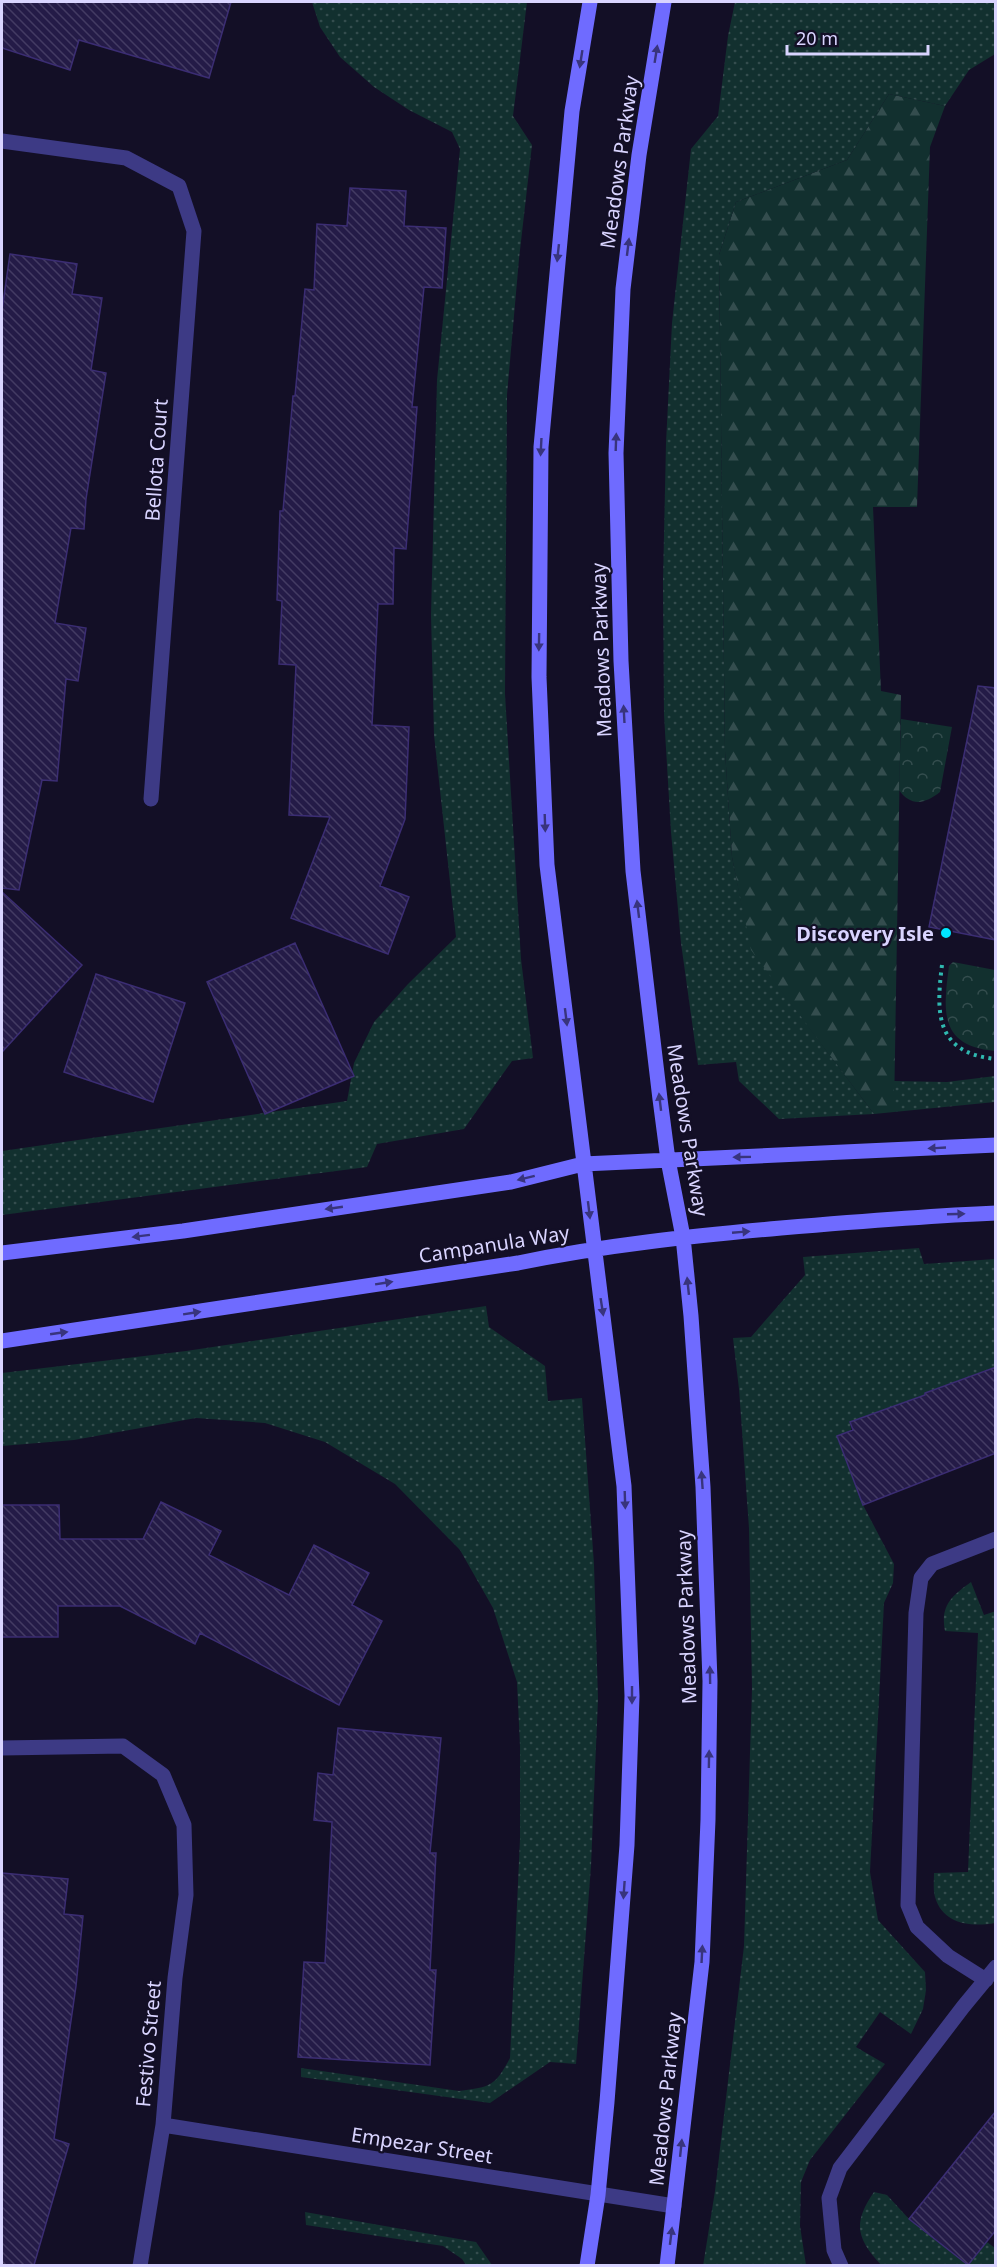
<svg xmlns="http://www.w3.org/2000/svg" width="997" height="2267" viewBox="0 0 997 2267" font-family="'Noto Sans',sans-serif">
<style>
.forest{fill:url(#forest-firs)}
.park{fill:url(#park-crowns)}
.garden{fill:url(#garden-dots)}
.building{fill:url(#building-back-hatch);stroke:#3b2d73;stroke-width:1.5}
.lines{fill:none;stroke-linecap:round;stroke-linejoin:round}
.path{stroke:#2fb8b0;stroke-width:4;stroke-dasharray:3 4.5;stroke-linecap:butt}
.lane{stroke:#3d3a85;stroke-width:15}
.street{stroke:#3d3a85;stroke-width:15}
.secondary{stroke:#6f6bff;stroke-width:15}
.oneway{fill:#38347d}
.poi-dot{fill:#00e5ff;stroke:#130f26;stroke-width:2}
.labels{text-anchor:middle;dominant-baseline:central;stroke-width:4.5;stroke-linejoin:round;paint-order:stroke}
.street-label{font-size:20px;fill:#d9d4ff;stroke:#130f26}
.poi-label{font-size:20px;font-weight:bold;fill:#d9d4ff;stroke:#130f26;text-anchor:end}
</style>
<defs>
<pattern id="forest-firs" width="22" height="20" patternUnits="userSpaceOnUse" patternTransform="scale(1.5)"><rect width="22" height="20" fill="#12302f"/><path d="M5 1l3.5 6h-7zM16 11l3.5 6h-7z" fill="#344d4e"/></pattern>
<pattern id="park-crowns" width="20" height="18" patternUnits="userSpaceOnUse" patternTransform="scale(1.5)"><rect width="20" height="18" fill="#12302f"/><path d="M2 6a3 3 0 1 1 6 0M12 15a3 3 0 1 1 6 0" fill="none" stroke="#344d4e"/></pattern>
<pattern id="garden-dots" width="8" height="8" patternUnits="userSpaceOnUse" patternTransform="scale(1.5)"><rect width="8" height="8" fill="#12302f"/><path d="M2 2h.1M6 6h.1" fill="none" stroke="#344d4e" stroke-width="1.8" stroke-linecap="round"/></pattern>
<pattern id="building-back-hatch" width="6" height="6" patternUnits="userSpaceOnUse" patternTransform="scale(1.5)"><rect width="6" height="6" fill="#241b47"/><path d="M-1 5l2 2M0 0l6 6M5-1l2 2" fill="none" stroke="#433b63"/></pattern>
</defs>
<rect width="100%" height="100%" fill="#130f26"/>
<path class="forest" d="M 889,94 L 945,106 L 930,147 L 917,507 L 873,507 L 881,691 L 901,695 L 894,1112 L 874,1114 L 750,950 L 732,857 L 725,751 L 719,255 L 736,202 L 847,160 Z"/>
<path class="park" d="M 901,719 L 952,727 L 940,792 C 925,804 911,807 899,790 Z
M 953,962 L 995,970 L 995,1051 C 939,1046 943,1011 949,966 Z"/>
<path class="garden" d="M 312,2 L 527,2 L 513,116 L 532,145 L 519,259 L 507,395 L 505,694 L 521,959 L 533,1058 L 512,1061 L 464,1129 L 377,1144 L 367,1167 L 2,1215 L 2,1151 L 347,1101 L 354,1063 L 374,1022 L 408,984 L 456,937 L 434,735 L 431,615 L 437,380 L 460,149 L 452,132 L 409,110 L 374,87 L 340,57 L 320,27 Z
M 735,2 L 995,2 L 995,54 L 969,70 L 945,106 L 889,94 L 847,160 L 736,202 L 719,255 L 725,751 L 732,857 L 751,950 L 874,1114 L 779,1119 L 739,1081 L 736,1062 L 698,1065 L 681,943 L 671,832 L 664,715 L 663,582 L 666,443 L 672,323 L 691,149 L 718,116 L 728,36 Z
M 995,1076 L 995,1102 L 894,1112 L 894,1081 L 947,1082 Z
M 919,1248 L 924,1264 L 995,1259 L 995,1367 L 925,1393 L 930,1407 L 882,1411 L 850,1422 L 863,1505 L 894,1564 L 893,1583 L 884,1603 L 870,1872 L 878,1920 L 925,1972 L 926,1990 L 923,2009 L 911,2034 L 880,2012 L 856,2047 L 885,2064 L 810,2160 L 801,2182 L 800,2226 L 806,2265 L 703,2266 L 715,2191 L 744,1946 L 752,1689 L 749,1528 L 739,1389 L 733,1338 L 751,1337 L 805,1275 L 803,1257 Z
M 486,1306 L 489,1327 L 545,1366 L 548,1401 L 582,1398 L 594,1564 L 598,1699 L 591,1866 L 576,2064 L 550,2062 L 490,2103 L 301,2077 L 301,2068 L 459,2091 C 491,2087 495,2086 510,2058 L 520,1839 L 520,1746 L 517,1682 L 493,1608 L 460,1550 L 395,1484 L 325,1442 L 265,1423 L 196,1418 L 74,1440 L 2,1446 L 2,1373 L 186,1351 Z
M 971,1582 L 984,1615 L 996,1611 L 995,1923 C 972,1927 943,1925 935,1897 C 933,1890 934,1881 934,1873 L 968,1872 L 978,1633 L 945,1631 C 940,1605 952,1596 971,1582 Z
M 874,2192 L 887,2195 L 909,2219 L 968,2264 L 987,2242 L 995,2248 L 995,2265 L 881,2265 C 857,2238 852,2224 874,2192 Z
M 305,2212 L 476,2242 L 492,2265 L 466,2265 L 462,2259 L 443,2246 L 306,2225 Z"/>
<path class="building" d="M 2,2 L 231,2 L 209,78 L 79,40 L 70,70 L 2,48 Z
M 350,188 L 406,191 L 404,226 L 446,228 L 442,288 L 424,287 L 412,407 L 417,407 L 406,549 L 394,548 L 393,604 L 378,604 L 372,725 L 409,727 L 405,819 L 380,886 L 409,897 L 388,954 L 291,918 L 330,817 L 289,815 L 296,665 L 279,664 L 282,601 L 277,600 L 280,511 L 283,511 L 293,396 L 295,396 L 305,289 L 314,290 L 317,224 L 347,226 Z
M 10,254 L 77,264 L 72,294 L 102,298 L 91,370 L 106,373 L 86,499 L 84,529 L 71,528 L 55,623 L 86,628 L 78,681 L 66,679 L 57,781 L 42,780 L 19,890 L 2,888 L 2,310 Z
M 978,686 L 996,688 L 996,940 L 929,927 Z
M 2,892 L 82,965 L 2,1052 Z
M 295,943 L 354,1076 L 265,1114 L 207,982 Z
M 96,974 L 185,1003 L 153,1102 L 64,1072 Z
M 996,1367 L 996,1453 L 863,1505 L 837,1436 L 853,1430 L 850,1422 L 925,1395 L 925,1393 Z
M 161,1502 L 221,1531 L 209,1555 L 289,1595 L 314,1545 L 369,1573 L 352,1605 L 382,1621 L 339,1705 L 200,1633 L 195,1644 L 120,1606 L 58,1606 L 58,1637 L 2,1637 L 2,1505 L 59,1505 L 60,1539 L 143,1539 Z
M 338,1728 L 441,1738 L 430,1853 L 436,1853 L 430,1970 L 436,1970 L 430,2065 L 298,2057 L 304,1962 L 325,1963 L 332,1822 L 314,1820 L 318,1773 L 333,1775 Z
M 2,1873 L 68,1879 L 64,1914 L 83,1916 L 76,1986 L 54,2139 L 69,2144 L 34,2265 L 2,2265 Z
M 996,2111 L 996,2230 L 968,2265 L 909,2219 Z"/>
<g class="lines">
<path class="path" d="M 942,965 C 936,1013 935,1053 996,1059"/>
<path class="lane" d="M 986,1980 L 948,1956 L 917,1927 L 908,1905 L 916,1613 L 921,1578 L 932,1564 L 996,1539
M 841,2266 L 834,2250 L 829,2198 L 840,2168 L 963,2007 L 996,1967"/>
<path class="street" d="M 2,141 L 126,158 L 179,186 L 194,231 L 151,799
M 2,1748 L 123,1746 L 163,1775 L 184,1825 L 186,1895 L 175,1978 L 163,2125 L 140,2266
M 163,2125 L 674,2206"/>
<path class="secondary" d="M 664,2 L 639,155 L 623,289 L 616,453 L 621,661 L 633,871 L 660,1099 L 668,1160 L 683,1237 L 691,1316 L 703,1487 L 710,1681 L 708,1820 L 702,1962 L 667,2266
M 2,1253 L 183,1231 L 511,1182 L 583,1164 L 996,1145
M 2,1341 L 518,1263 C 605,1245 693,1236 781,1228 C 852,1222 924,1216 996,1213
M 587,2266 L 598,2195 L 607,2102 L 627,1845 L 632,1696 L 624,1486 L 547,865 L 539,677 L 541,447 L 572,111 L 590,2"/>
</g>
<defs><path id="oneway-solid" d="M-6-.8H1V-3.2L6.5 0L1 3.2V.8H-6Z" transform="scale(1.5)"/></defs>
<g class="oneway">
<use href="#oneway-solid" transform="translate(656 54) rotate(-81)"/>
<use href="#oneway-solid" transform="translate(581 59) rotate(99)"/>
<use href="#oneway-solid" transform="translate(628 247) rotate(-83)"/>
<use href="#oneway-solid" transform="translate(558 253) rotate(96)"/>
<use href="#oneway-solid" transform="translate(616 442) rotate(-88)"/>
<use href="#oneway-solid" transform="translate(541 447) rotate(93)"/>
<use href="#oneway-solid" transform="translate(539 642) rotate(91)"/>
<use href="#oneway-solid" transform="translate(624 714) rotate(-93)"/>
<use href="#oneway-solid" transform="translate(545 823) rotate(88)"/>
<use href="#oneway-solid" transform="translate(638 909) rotate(-97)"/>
<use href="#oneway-solid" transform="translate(566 1017) rotate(83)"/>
<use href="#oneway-solid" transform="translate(660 1102) rotate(-97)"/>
<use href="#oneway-solid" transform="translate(937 1148) rotate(177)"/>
<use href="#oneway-solid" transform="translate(742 1157) rotate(179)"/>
<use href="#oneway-solid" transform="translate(526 1178) rotate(166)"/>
<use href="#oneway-solid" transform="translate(334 1208) rotate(172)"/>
<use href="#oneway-solid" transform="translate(589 1210) rotate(83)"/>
<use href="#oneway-solid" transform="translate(956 1214) rotate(-2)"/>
<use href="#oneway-solid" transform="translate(741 1232) rotate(-5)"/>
<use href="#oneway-solid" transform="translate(141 1236) rotate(173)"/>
<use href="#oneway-solid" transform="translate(384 1283) rotate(-9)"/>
<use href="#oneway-solid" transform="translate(688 1286) rotate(-96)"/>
<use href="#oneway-solid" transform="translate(602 1307) rotate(81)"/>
<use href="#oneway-solid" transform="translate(192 1313) rotate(-9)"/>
<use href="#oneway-solid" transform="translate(59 1333) rotate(-8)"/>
<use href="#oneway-solid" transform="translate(702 1480) rotate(-94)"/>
<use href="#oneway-solid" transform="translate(625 1500) rotate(88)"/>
<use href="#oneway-solid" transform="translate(710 1675) rotate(-91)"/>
<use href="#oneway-solid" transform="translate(632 1695) rotate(90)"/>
<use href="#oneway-solid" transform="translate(709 1759) rotate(-89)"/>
<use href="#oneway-solid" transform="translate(624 1890) rotate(94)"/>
<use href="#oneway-solid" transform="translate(702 1954) rotate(-87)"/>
<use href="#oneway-solid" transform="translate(681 2148) rotate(-84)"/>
<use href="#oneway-solid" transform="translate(671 2236) rotate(-83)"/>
</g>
<circle class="poi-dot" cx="946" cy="933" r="6"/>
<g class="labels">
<g class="street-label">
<text transform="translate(619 162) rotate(-82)">Meadows Parkway</text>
<text transform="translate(156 460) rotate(-86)">Bellota Court</text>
<text transform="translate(601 650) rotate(-92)">Meadows Parkway</text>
<text transform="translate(688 1130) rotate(81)">Meadows Parkway</text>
<text transform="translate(494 1244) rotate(-9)">Campanula Way</text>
<text transform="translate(686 1617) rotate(-92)">Meadows Parkway</text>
<text transform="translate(148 2044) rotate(-85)">Festivo Street</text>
<text transform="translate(665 2099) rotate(-84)">Meadows Parkway</text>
<text transform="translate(422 2145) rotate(9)">Empezar Street</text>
</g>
<g class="poi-label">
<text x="934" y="933">Discovery Isle</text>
</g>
</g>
<rect width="997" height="2267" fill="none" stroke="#d9d4ff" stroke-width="6"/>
<path d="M787 45v9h141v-9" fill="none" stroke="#d9d4ff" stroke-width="3"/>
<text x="796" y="45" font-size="18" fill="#d9d4ff" stroke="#130f26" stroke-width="4.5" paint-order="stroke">20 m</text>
</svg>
